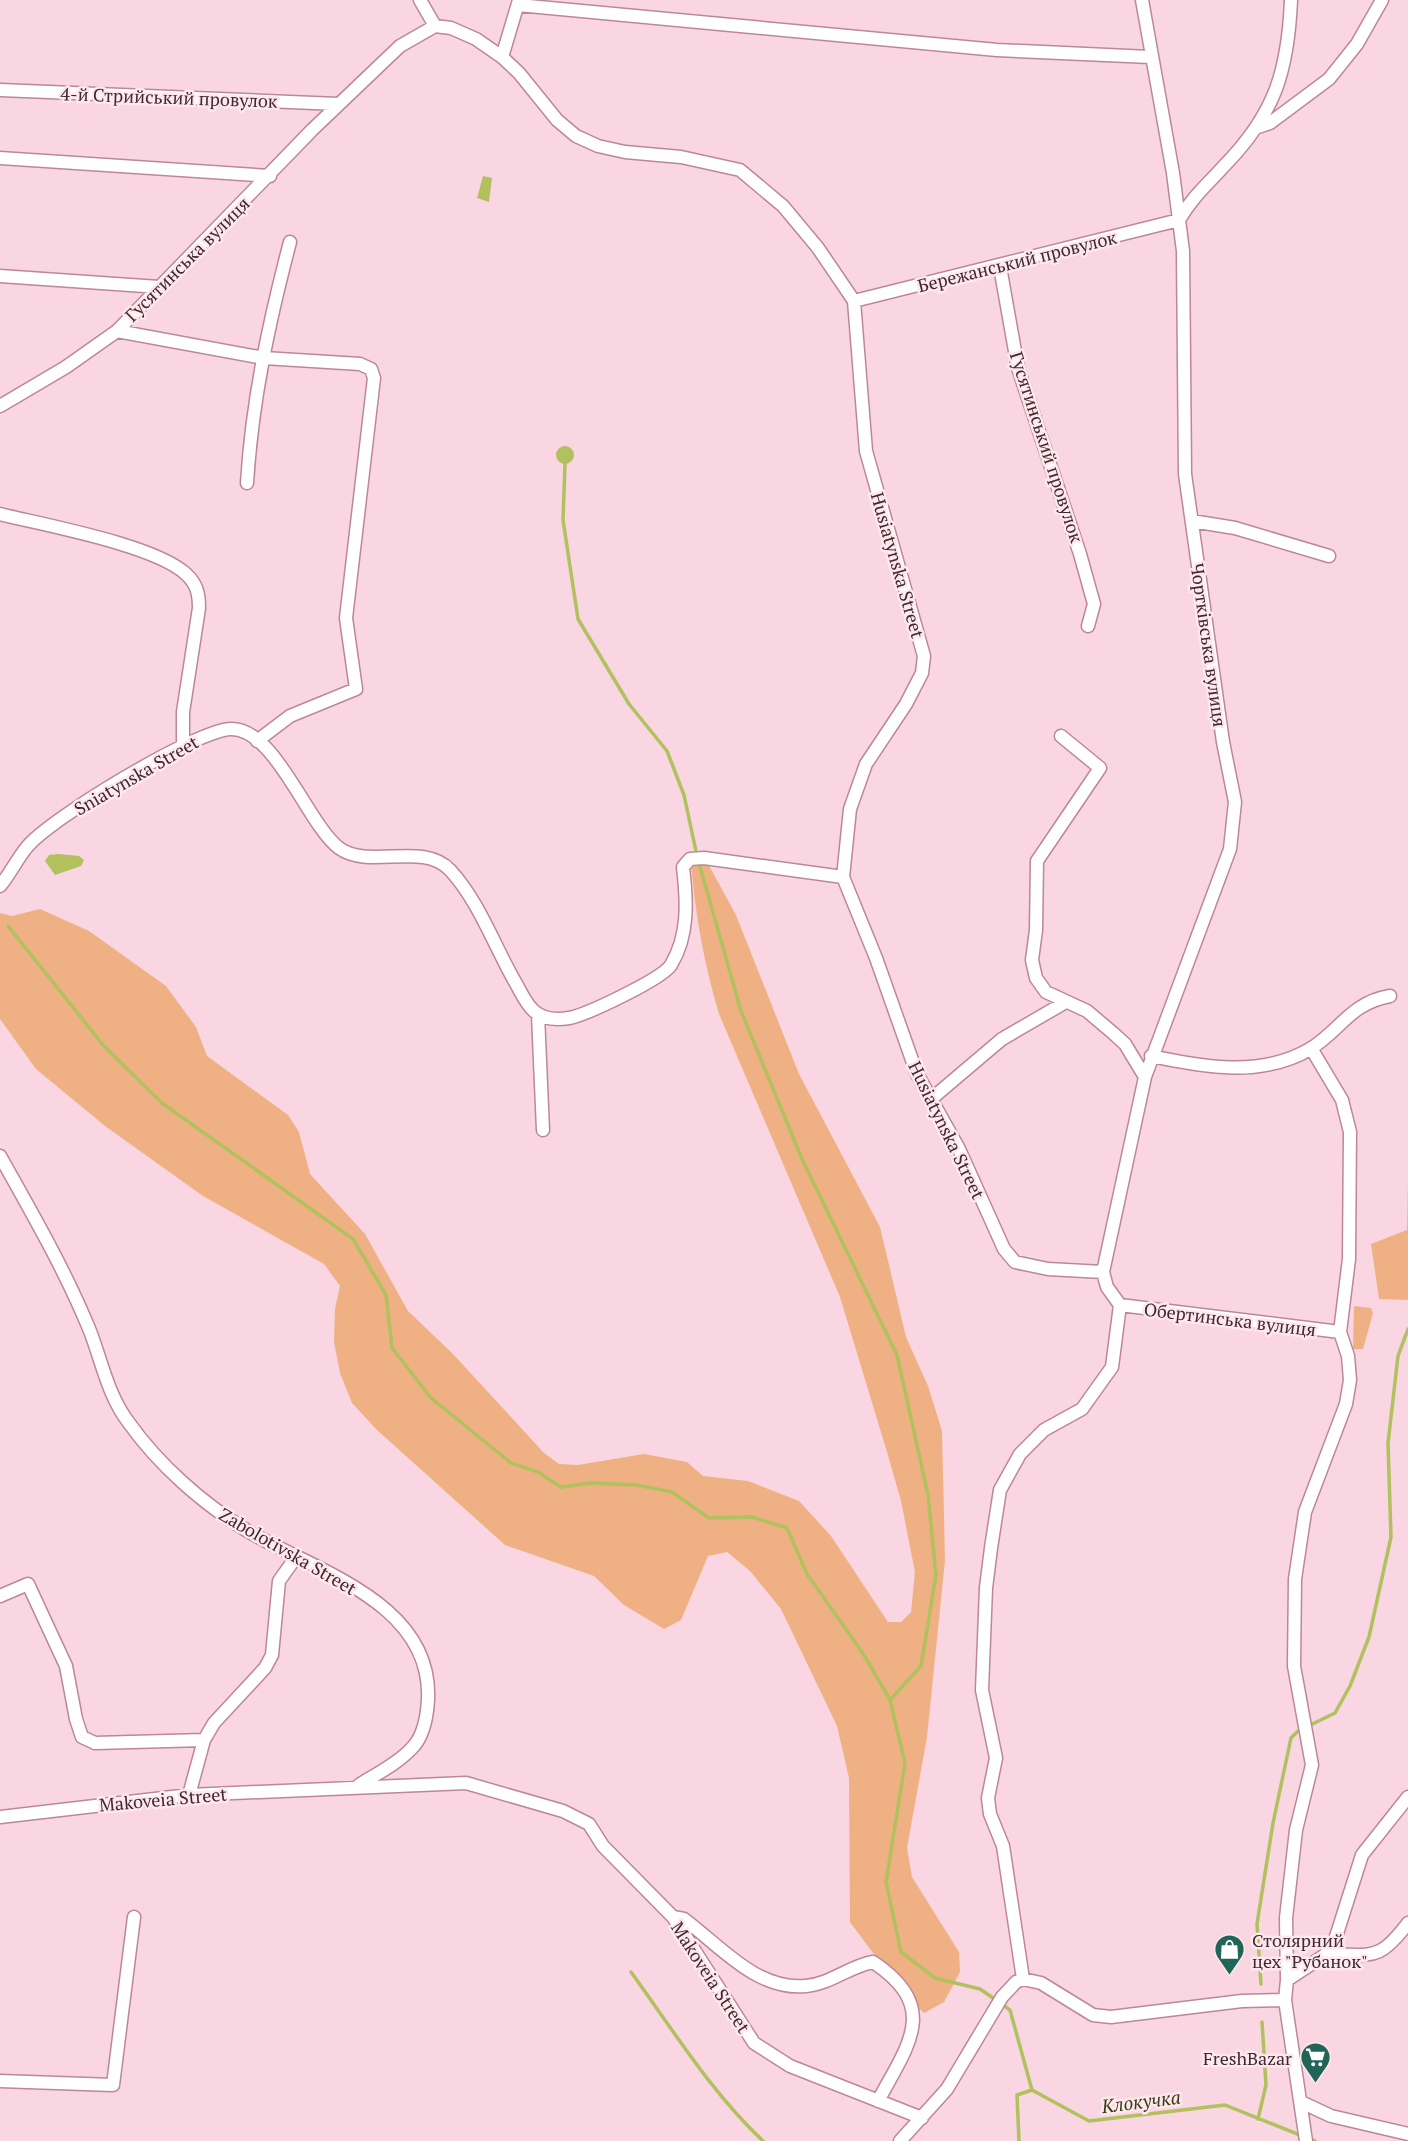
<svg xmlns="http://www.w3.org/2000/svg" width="1408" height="2141" viewBox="0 0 1408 2141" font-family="'PT Serif',serif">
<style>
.green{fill:#efb183}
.water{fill:#b0c15e}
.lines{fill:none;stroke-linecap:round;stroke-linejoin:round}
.stream{stroke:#b0c15e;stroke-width:3.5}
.minor-casing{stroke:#bd8799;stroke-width:15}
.minor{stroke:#fff;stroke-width:12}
.labels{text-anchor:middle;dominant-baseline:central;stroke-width:5;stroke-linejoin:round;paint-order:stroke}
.street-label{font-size:18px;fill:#3f2930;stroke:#ffe7ee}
.poi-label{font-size:18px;fill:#3f2930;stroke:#ffe7ee;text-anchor:start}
.water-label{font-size:19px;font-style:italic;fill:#383e15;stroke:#ffe7ee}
</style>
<rect width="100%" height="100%" fill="#f9d6e1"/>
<path class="green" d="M 706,860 L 736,915 L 799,1074 L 880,1227 L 906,1337 L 928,1386 L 942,1431 L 945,1560 L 927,1737 L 907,1848 L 912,1877 L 959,1952 L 960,1972 L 944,2002 L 924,2013 L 902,1992 L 850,1922 L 849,1778 L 837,1726 L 781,1609 L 750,1571 L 727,1552 L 708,1556 L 681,1620 L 664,1629 L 624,1605 L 594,1576 L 505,1545 L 377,1430 L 352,1403 L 340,1373 L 334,1342 L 335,1309 L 340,1286 L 324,1264 L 203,1196 L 105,1126 L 36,1069 L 0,1019 L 0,913 L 12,916 L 40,909 L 89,931 L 166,986 L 196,1027 L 207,1056 L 288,1115 L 299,1132 L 310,1174 L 365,1234 L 408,1311 L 453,1354 L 544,1453 L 559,1464 L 578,1465 L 644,1454 L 687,1462 L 703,1476 L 748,1481 L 799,1501 L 831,1536 L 888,1622 L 901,1622 L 911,1612 L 915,1572 L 901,1501 L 887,1452 L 840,1297 L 719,1014 C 704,963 695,914 691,862 Z
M 1408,1183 L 1408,1300 L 1379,1299 L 1371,1244 L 1407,1230 Z
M 1354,1306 L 1371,1308 L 1373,1313 L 1363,1349 L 1353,1349 Z"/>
<path class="water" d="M 483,176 L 492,178 L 489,202 L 477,198 Z
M556 455a9 9 0 1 1 18 0a9 9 0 1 1-18 0Z
M 58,854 L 79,856 L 84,860 L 81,866 L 55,875 L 45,861 L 49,855 Z"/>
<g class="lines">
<path class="stream" d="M 565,464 L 563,520 L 578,619 L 629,704 L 667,751 L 684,795 L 697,856
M 699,863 L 741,1011 L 802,1159 L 897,1355 L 928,1495 L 936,1575 L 921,1666 L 890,1700
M 8,926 L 103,1045 L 162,1103 L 353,1239 L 386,1295 L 392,1348 L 431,1398 L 511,1463 L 538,1472 L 561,1487 L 591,1483 L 637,1485 L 672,1492 L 709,1518 L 752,1517 L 787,1528 L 807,1574 L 864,1655 L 890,1700 L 905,1763 L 886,1882 L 901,1952 L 935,1978 L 980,1989 L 996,2000
M 631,1972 C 673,2030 711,2092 763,2141
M 1261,1984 L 1257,1924 L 1273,1823 L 1291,1738 L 1298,1731 L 1335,1713 L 1350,1686 L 1369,1637 L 1391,1537 L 1388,1443 L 1398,1356 L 1408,1329
M 1003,2005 L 1010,2010 L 1032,2090
M 1258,2119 L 1266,2085 L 1262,2022
M 1019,2141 L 1017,2095 L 1032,2090 L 1089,2121 L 1225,2105 L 1315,2141"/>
<defs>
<path id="minor" d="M 420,0 L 435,26
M 1142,0 L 1173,173 L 1183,251 L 1185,474 L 1223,742 L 1235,802 L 1230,849 L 1145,1077 L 1103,1272 L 1107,1287 L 1120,1305 L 1340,1332
M 518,5 L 997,50 L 1150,57
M 502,57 L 519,0
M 0,90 L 338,104
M 1258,127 L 1270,123 L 1329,79 L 1357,44 L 1382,0
M 0,158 L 270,176
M 1000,267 L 1018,368 L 1080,554 L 1094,604 L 1088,626
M 0,276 L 159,287
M 854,301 L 1179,220 C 1194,195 1205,187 1224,166 C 1275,114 1288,71 1291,0
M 117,331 L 264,358 L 360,364 L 371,369 L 374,378 L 346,618 L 356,689 L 290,716 L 257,741
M 0,406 L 66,367 L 117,331 L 312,130 L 400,46 L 435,26 L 451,28 L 476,39 L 502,57 L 519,73 L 557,120 L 576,136 L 598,146 L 625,152 L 681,157 L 740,170 L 783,206 L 818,248 L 854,301 L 866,451 L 924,656 L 922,673 L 906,704 L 866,764 L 850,809 L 843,877 L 876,958 L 917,1074 L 959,1149 L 1004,1249 L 1015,1262 L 1048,1269 L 1103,1272
M 247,483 C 252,401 269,322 290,242
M 0,514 C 44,525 155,545 186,574 C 197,584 199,594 199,608 L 183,712 L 183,745
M 1192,521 L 1235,528 L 1329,556
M 1061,736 L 1100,768 L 1037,861 L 1036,930 L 1032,960 L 1036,978 L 1046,992 L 1087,1011 L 1113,1033 L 1125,1044 L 1145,1077
M 0,886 C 10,874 17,859 27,847 C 51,818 196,730 231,729 C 275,728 308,825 339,848 C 369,870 423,841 450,870 C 478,900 494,945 514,980 C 520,990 525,1003 534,1011 C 543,1019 557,1020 569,1018 C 586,1015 662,979 671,965 C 689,935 687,901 683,867 L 690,859 L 704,858 L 843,877
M 538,1015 L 543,1130
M 1151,1056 C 1203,1067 1261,1078 1310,1049 C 1341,1030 1350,1003 1390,996
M 930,1100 L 1002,1039 L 1064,1003
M 0,1156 C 32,1213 65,1270 90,1331 C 102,1362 108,1396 129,1423 C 159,1465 202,1503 246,1530 C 314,1571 433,1602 428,1700 C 427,1717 424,1737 411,1749 C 397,1764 376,1774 359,1785
M 0,1596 L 28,1584 L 66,1666 L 76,1719 L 82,1737 L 95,1743 L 204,1740
M 189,1795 L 204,1740 L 214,1723 L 265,1668 L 272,1655 L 279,1581 L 296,1557
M 0,1817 L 189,1795 L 466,1783 L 563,1811 L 589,1824 L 603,1846 L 673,1917 L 754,2043 L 790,2066 L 922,2118
M 673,1917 L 684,1919 C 719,1945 757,1991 806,1986 C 830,1984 850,1966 873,1962 C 941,2007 908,2045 878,2101
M 1325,1955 C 1372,1953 1377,1964 1408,1923
M 1023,1979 L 1003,1846 L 990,1814 L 988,1798 L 996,1758 L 982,1690 L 986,1588 L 991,1548 L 1000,1490 L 1020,1454 L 1044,1430 L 1082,1409 L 1112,1367 L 1120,1305
M 1287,1980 L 1286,1918 L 1296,1830 L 1312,1765 L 1294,1666 L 1295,1579 L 1305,1512 L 1346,1404 L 1350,1380 L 1348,1356 L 1340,1332 L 1349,1259 L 1350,1132 L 1342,1100 L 1311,1048
M 0,2081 L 113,2085 L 134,1917
M 1301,2102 L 1331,2116 L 1408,2134
M 900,2141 L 947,2089 L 1002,1997 L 1016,1982 L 1023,1979 L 1041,1983 L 1093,2015 L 1111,2017 L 1242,2001 L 1285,2000
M 1306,2141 L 1285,2000 L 1287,1980 L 1325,1955 L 1334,1943 L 1362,1855 L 1408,1797"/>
</defs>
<use href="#minor" class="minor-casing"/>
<use href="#minor" class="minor"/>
</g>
<defs>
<symbol id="shop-pin" viewBox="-11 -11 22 30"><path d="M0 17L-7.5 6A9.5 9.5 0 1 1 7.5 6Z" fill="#206557" stroke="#ffe7ee"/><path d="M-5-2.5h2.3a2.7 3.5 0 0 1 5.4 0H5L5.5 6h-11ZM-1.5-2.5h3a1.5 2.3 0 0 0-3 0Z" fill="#fff"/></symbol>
<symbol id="supermarket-pin" viewBox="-11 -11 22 30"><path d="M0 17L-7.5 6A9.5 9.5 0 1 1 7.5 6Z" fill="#206557" stroke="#ffe7ee"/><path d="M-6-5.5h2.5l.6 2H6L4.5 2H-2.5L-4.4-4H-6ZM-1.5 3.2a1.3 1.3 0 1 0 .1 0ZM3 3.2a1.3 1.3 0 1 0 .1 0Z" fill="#fff"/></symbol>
</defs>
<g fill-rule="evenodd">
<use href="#shop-pin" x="1212" y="1932" width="35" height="47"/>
<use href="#supermarket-pin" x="1298" y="2040" width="35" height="47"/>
</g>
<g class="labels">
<g class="street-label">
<text transform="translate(169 97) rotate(2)">4-й Стрийський провулок</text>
<text transform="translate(187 259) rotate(-45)">Гусятинська вулиця</text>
<text transform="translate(1017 261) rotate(-14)">Бережанський провулок</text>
<text transform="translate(1047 447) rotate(72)">Гусятинський провулок</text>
<text transform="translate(898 565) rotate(74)">Husiatynska Street</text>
<text transform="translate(1209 645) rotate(82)">Чортківська вулиця</text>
<text transform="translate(136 775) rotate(-30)">Sniatynska Street</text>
<text transform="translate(947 1130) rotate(64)">Husiatynska Street</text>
<text transform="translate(1230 1319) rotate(7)">Обертинська вулиця</text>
<text transform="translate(288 1551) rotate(30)">Zabolotivska Street</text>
<text transform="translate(163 1799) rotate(-5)">Makoveia Street</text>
<text transform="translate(711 1977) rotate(57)">Makoveia Street</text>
</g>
<g class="poi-label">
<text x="1252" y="1940">Столярний<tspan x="1252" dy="21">цех "Рубанок"</tspan></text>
<text x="1292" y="2058" text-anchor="end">FreshBazar</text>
</g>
<g class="water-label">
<text transform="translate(1141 2101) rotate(-7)">Клокучка</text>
</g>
</g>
</svg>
